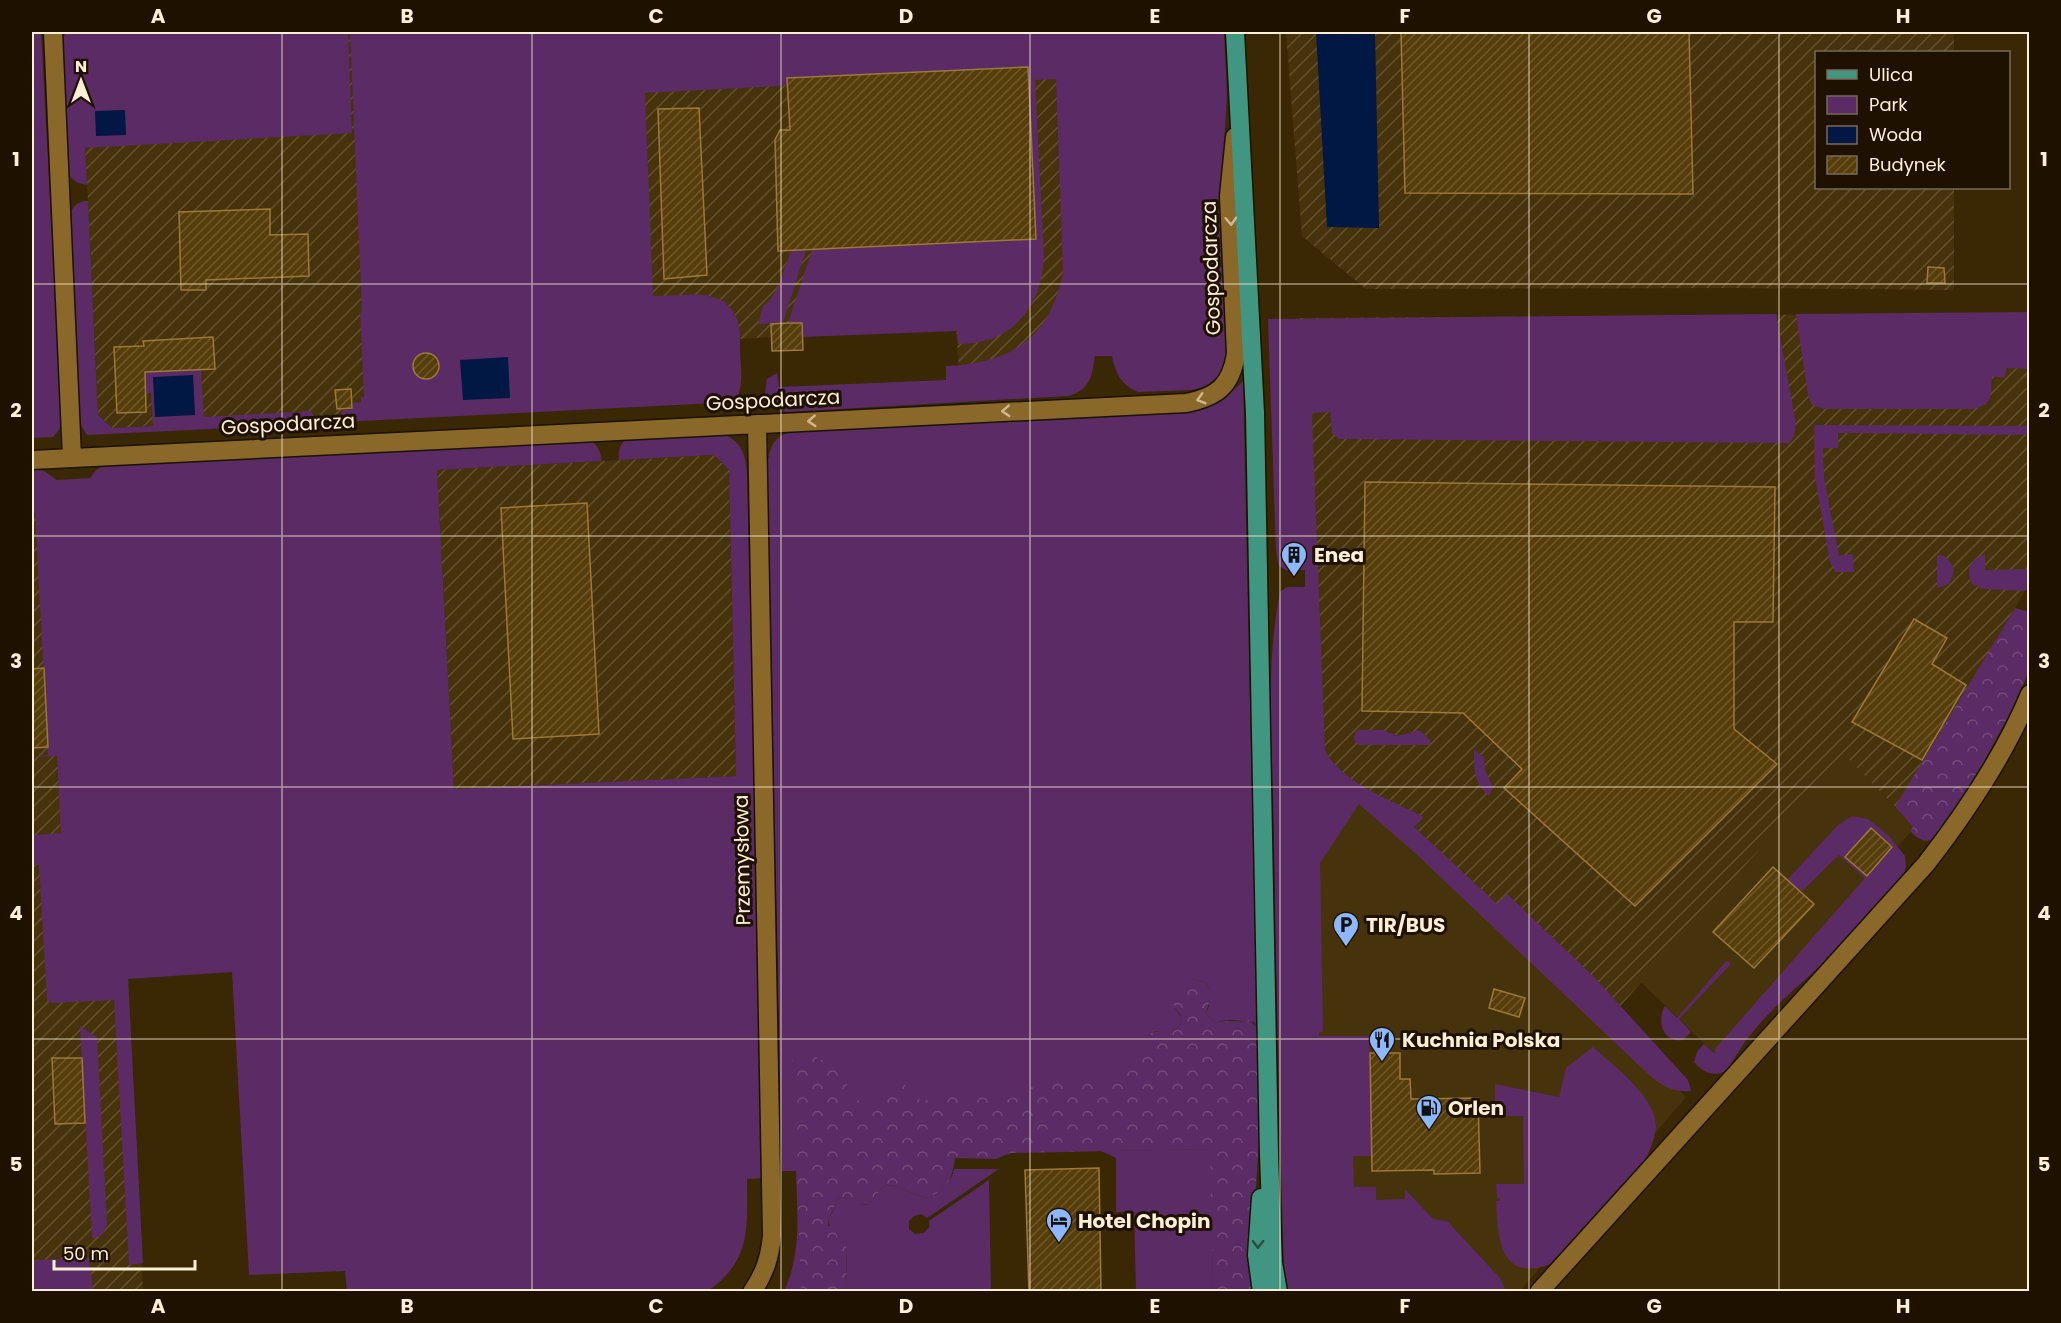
<svg xmlns="http://www.w3.org/2000/svg" width="2061" height="1323" viewBox="0 0 2061 1323" font-family="Poppins,sans-serif">
<style>
.built{fill:#47330b}
.industrial{fill:url(#industrial-furrows)}
.green{fill:#5a2b65}
.forest{fill:url(#forest-crowns)}
.water{fill:#001843}
.building{fill:url(#building-hatch);stroke:#9c793b;stroke-width:1.5}
.lines{fill:none;stroke-linecap:round;stroke-linejoin:round}
.minor-casing{stroke:#1c1201;stroke-width:21}
.major-casing{stroke:#1c1201;stroke-width:21}
.minor{stroke:#8a6829;stroke-width:18}
.major{stroke:#419681;stroke-width:18}
.oneway{stroke:#d0b991}
.oneway2{stroke:#2e4d3a}
.grid{fill:none;stroke:#feefd6;stroke-width:1.5;stroke-opacity:0.55}
.labels{text-anchor:middle;dominant-baseline:central;stroke-width:6;stroke-linejoin:round;paint-order:stroke}
.street-label{font-size:20px;fill:#feefd6;stroke:#1e1100}
.poi-label{font-size:20px;font-weight:bold;fill:#feefd6;stroke:#1e1100;text-anchor:start}
.neatline{fill:none;stroke:#feefd6;stroke-width:2}
.grid-label{font-size:20px;text-anchor:middle;font-weight:bold;fill:#feefd6}
</style>
<defs>
<pattern id="industrial-furrows" width="10" height="10" patternUnits="userSpaceOnUse" patternTransform="scale(1.5)"><rect width="10" height="10" fill="#47330b"/><path d="M-1 1l2-2M0 10L10 0M9 11l2-2" fill="none" stroke="#63512e"/></pattern>
<pattern id="forest-crowns" width="20" height="18" patternUnits="userSpaceOnUse" patternTransform="scale(1.5)"><rect width="20" height="18" fill="#5a2b65"/><path d="M2 6a3 3 0 1 1 6 0M12 15a3 3 0 1 1 6 0" fill="none" stroke="#734a7a"/></pattern>
<pattern id="building-hatch" width="6" height="6" patternUnits="userSpaceOnUse" patternTransform="scale(1.5)"><rect width="6" height="6" fill="#563d09"/><path d="M-1 1l2-2M0 6l6-6M5 7l2-2" fill="none" stroke="#6f592c"/></pattern>
</defs>
<rect width="100%" height="100%" fill="#3a2805"/>
<path class="built" d="M 1293,739 L 1607,1021 L 1686,1097 L 1520,1291 L 1307,1291 Z
M 1844,753 L 1914,828 L 1715,1054 L 1641,982 Z"/>
<path class="industrial" d="M 78,32 L 1066,32 L 1073,264 L 1041,344 L 960,385 L 956,328 L 802,335 L 738,339 L 723,397 L 112,428 L 98,415 L 88,201 Z
M 1286,32 L 1954,32 L 1954,52 L 1816,52 L 1816,188 L 1954,188 L 1954,290 L 1739,288 L 1366,289 L 1302,236 Z
M 2029,313 L 2029,584 L 1915,776 L 1895,807 L 1844,754 L 1607,1021 L 1293,739 L 1313,628 L 1300,318 Z
M 714,455 L 729,470 L 736,776 L 454,789 L 437,470 Z
M 39,497 L 128,978 L 143,1291 L 32,1292 L 32,498 Z"/>
<path class="green" d="M 32,32 L 41,32 L 62,421 L 59,430 L 53,437 L 32,438 Z
M 67,32 L 348,32 L 352,133 L 85,148 L 87,185 L 78,183 L 66,174 L 61,39 Z
M 350,32 L 1224,32 L 1227,94 L 1222,178 L 1229,344 L 1223,371 L 1218,378 L 1206,386 L 1192,390 L 1138,392 C 1120,384 1116,374 1112,356 L 1095,356 C 1092,376 1090,391 1067,396 L 786,412 L 777,406 L 765,393 L 767,379 L 777,373 L 779,387 L 946,380 L 946,366 C 1011,363 1050,339 1063,272 L 1056,79 L 1035,80 L 1044,257 C 1041,309 1012,344 958,344 L 957,331 L 802,337 L 802,323 L 788,323 L 812,250 L 1036,239 L 1027,73 L 645,93 L 653,296 C 682,297 723,284 737,319 C 741,328 740,341 740,352 C 741,369 744,386 735,402 L 341,422 L 340,415 L 343,410 L 353,409 L 353,403 L 361,402 L 361,397 L 364,397 L 360,313 L 362,313 Z
M 84,201 L 88,201 L 98,415 L 112,428 L 153,426 L 151,393 L 146,393 L 145,372 L 201,370 L 204,417 L 311,411 L 316,420 L 313,424 L 87,435 L 80,424 L 69,224 C 69,213 72,204 84,201 Z
M 806,250 L 783,323 L 758,324 L 763,306 C 777,298 785,266 791,251 Z
M 2029,312 L 2029,369 L 2007,368 L 2004,378 L 1992,376 C 1990,395 1995,403 1974,409 L 1825,409 L 1812,405 L 1808,395 L 1796,314 Z
M 1776,314 L 1796,424 L 1794,436 L 1789,443 L 1339,439 L 1332,433 L 1330,412 L 1312,413 L 1325,750 C 1340,782 1393,801 1424,817 L 1414,827 L 1497,904 L 1507,894 L 1593,976 L 1688,1080 L 1691,1091 C 1672,1093 1661,1085 1647,1073 L 1415,853 L 1359,804 L 1320,863 L 1323,1031 L 1319,1033 L 1319,1036 L 1369,1036 L 1372,1156 L 1353,1156 L 1354,1187 L 1376,1187 L 1376,1200 L 1405,1199 L 1405,1189 L 1433,1219 L 1447,1221 L 1500,1278 L 1506,1291 L 1288,1292 L 1284,1271 C 1280,1127 1276,984 1274,840 C 1273,758 1264,672 1280,592 L 1287,587 L 1305,587 L 1305,570 L 1286,570 L 1279,566 L 1276,551 L 1268,319 Z
M 1243,381 L 1257,1028 L 1254,1022 C 1242,1022 1227,1017 1216,1023 L 1206,1014 C 1211,1004 1211,993 1207,983 L 1191,979 L 1175,1008 L 1182,1018 C 1181,1033 1167,1031 1155,1031 L 1143,1113 L 803,1115 L 804,1292 L 784,1291 C 802,1253 797,1212 796,1171 L 782,1171 L 767,465 C 771,443 774,436 795,431 L 1198,410 C 1217,405 1229,396 1243,381 Z
M 1814,425 L 2029,426 L 2030,435 L 1838,433 L 1838,448 L 1823,448 L 1824,477 L 1839,556 L 1853,554 L 1854,572 L 1835,572 L 1830,562 L 1815,478 Z
M 720,433 C 741,440 746,454 747,474 L 763,1178 L 747,1179 C 747,1227 752,1260 708,1291 L 347,1292 L 345,1271 L 249,1275 L 232,972 L 128,979 L 143,1263 L 129,1265 L 114,1000 L 52,1003 L 47,1001 L 39,865 L 32,865 L 32,835 L 61,833 L 57,756 L 32,757 L 48,755 L 35,512 L 32,512 L 32,468 L 44,471 L 57,480 L 90,478 L 96,470 L 105,465 L 588,440 C 598,444 600,451 602,461 L 437,470 L 454,789 L 736,776 L 729,470 L 714,455 L 619,460 C 618,451 619,445 627,439 Z
M 1985,554 L 1985,570 L 2029,569 L 2029,584 L 2026,591 L 1983,589 L 1972,584 C 1965,571 1970,559 1985,554 Z
M 1937,555 C 1947,555 1952,562 1954,572 L 1949,584 L 1937,588 Z
M 1358,730 L 1383,730 L 1398,736 L 1419,730 L 1430,740 L 1430,745 L 1359,745 L 1355,742 L 1354,736 Z
M 1474,749 L 1484,757 L 1485,770 L 1493,787 L 1489,796 C 1473,783 1474,768 1474,749 Z
M 1852,816 L 1868,819 L 1888,835 L 1905,856 L 1906,867 L 1904,874 C 1882,899 1862,929 1837,951 C 1797,988 1753,1020 1728,1070 C 1715,1077 1704,1074 1694,1062 L 1697,1052 L 1704,1044 L 1715,1054 L 1715,1049 L 1865,878 L 1839,855 L 1801,892 L 1787,880 L 1838,825 Z
M 1726,961 L 1730,962 L 1730,965 L 1679,1019 L 1691,1032 L 1683,1040 C 1663,1043 1656,1021 1665,1006 L 1677,1018 Z
M 80,1026 L 97,1037 L 107,1224 L 103,1234 L 94,1239 L 92,1237 Z
M 1593,1047 C 1613,1065 1657,1098 1656,1127 C 1655,1139 1650,1149 1646,1159 L 1551,1264 C 1499,1283 1498,1238 1496,1201 L 1499,1201 L 1500,1198 L 1497,1198 L 1496,1184 L 1524,1184 L 1523,1116 L 1495,1116 L 1495,1084 L 1559,1097 L 1566,1068 Z
M 1211,1149 L 1213,1291 L 1136,1291 L 1134,1212 L 1116,1212 L 1116,1158 L 1101,1151 Z
M 954,1169 L 999,1169 L 927,1218 L 921,1214 L 914,1216 L 909,1221 L 909,1229 L 915,1234 L 924,1233 L 929,1227 L 929,1221 L 989,1180 L 991,1291 L 847,1291 L 846,1237 L 837,1237 C 820,1216 834,1219 837,1199 L 845,1197 L 862,1205 L 870,1204 C 875,1199 877,1193 882,1188 C 891,1179 915,1197 928,1198 C 940,1191 952,1183 954,1169 Z
M 89,1258 L 93,1291 L 32,1291 L 32,1260 Z"/>
<path class="forest" d="M 2015,608 L 2030,612 C 2030,629 2033,652 2029,668 C 2025,692 1949,830 1930,840 C 1923,843 1915,836 1910,831 L 1913,827 L 1895,807 Z
M 1191,979 L 1207,983 L 1211,995 L 1206,1014 L 1216,1023 C 1227,1018 1238,1024 1249,1020 L 1257,1028 L 1260,1127 L 1253,1228 L 1254,1291 L 1213,1291 L 1210,1149 L 1010,1153 L 996,1159 L 955,1158 C 951,1181 950,1186 928,1198 C 915,1197 891,1179 882,1188 C 877,1193 875,1199 870,1204 L 859,1205 L 855,1202 L 849,1201 L 845,1197 L 837,1199 C 835,1211 828,1214 828,1226 L 836,1226 L 837,1237 L 846,1237 L 847,1291 L 801,1291 L 792,1052 C 803,1045 808,1051 816,1057 C 824,1063 832,1061 841,1070 C 846,1076 845,1084 850,1091 C 857,1102 872,1113 885,1106 C 885,1098 880,1091 886,1083 C 895,1080 899,1081 907,1086 L 908,1096 L 912,1099 L 927,1100 L 931,1096 L 945,1097 L 955,1095 C 964,1101 969,1102 979,1097 C 986,1097 994,1101 1001,1101 C 1011,1100 1021,1092 1030,1088 C 1042,1082 1058,1081 1071,1081 C 1090,1081 1100,1091 1119,1079 C 1124,1076 1130,1070 1133,1066 C 1138,1057 1139,1039 1149,1034 C 1160,1027 1181,1037 1182,1018 C 1180,1013 1176,1010 1174,1006 C 1169,991 1180,984 1191,979 Z"/>
<path class="water" d="M 1316,32 L 1375,32 L 1379,228 L 1327,227 Z
M 125,110 L 126,135 L 96,136 L 95,111 Z
M 508,357 L 510,398 L 463,400 L 460,360 Z
M 193,375 L 195,415 L 155,417 L 153,377 Z"/>
<path class="building" d="M 1401,32 L 1689,32 L 1693,194 L 1405,193 Z
M 1028,67 L 1036,239 L 778,251 L 775,140 L 780,130 L 790,130 L 787,78 Z
M 699,108 L 707,275 L 664,279 L 658,109 Z
M 270,209 L 270,235 L 308,234 L 309,276 L 206,280 L 206,290 L 181,290 L 179,212 Z
M 1928,267 L 1944,268 L 1945,283 L 1927,283 Z
M 788,323 L 802,323 L 803,350 L 772,351 L 771,324 Z
M 213,337 L 215,369 L 145,372 L 146,412 L 117,413 L 114,347 L 144,346 L 143,341 Z
M413 366a13 13 0 1 1 26 0a13 13 0 1 1-26 0Z
M 351,389 L 352,408 L 337,409 L 335,390 Z
M 1365,482 L 1775,487 L 1773,622 L 1734,622 L 1734,729 L 1777,764 L 1635,906 L 1504,788 L 1522,769 L 1463,713 L 1362,711 Z
M 587,503 L 599,734 L 513,739 L 501,508 Z
M 1914,619 L 1947,638 L 1932,664 L 1966,685 L 1922,760 L 1852,722 Z
M 44,668 L 48,747 L 32,748 L 32,669 Z
M 1871,828 L 1892,847 L 1867,876 L 1845,857 Z
M 1773,867 L 1814,904 L 1754,968 L 1713,932 Z
M 1494,989 L 1525,998 L 1519,1017 L 1489,1008 Z
M 1370,1053 L 1400,1053 L 1400,1079 L 1410,1079 L 1411,1099 L 1478,1098 L 1480,1173 L 1434,1174 L 1434,1170 L 1372,1171 Z
M 52,1058 L 82,1058 L 85,1123 L 55,1124 Z
M 1099,1168 L 1101,1292 L 1029,1292 L 1025,1170 Z"/>
<g class="lines">
<defs>
<path id="minor" d="M 53,32 L 72,457
M 32,460 L 1186,403 C 1217,397 1231,386 1236,354 L 1229,196 L 1235,137
M 752,1292 C 765,1273 770,1257 772,1235 L 757,424
M 1539,1292 L 1926,864 C 1964,815 2006,752 2030,694"/>
<path id="major" d="M 1235,32 L 1255,413 L 1269,1155 L 1273,1263 L 1278,1292
M 1261,1198 L 1257,1255 L 1262,1292"/>
</defs>
<use href="#minor" class="minor-casing"/>
<use href="#major" class="major-casing"/>
<use href="#minor" class="minor"/>
<use href="#major" class="major"/>
</g>
<defs><path id="oneway-chevron" d="M-2-3.5L2.5 0L-2 3.5" fill="none" stroke-width="1.6" stroke-linecap="round" stroke-linejoin="round" transform="scale(1.5)"/></defs>
<g class="oneway">
<use href="#oneway-chevron" transform="translate(1231 221) rotate(87)"/>
<use href="#oneway-chevron" transform="translate(1201 399) rotate(164)"/>
<use href="#oneway-chevron" transform="translate(1006 411) rotate(177)"/>
<use href="#oneway-chevron" transform="translate(812 421) rotate(177)"/>
</g>
<use class="oneway2" href="#oneway-chevron" transform="translate(1258 1244) rotate(91)"/>
<path class="grid" d="M 282,32 L 282,1292M 532,32 L 532,1292M 781,32 L 781,1292M 1030,32 L 1030,1292M 1280,32 L 1280,1292M 1529,32 L 1529,1292M 1779,32 L 1779,1292M 32,284 L 2030,284M 32,536 L 2030,536M 32,787 L 2030,787M 32,1039 L 2030,1039"/>
<defs>
<symbol id="building-pin" viewBox="-11 -11 22 30"><path d="M0 17L-7.5 6A9.5 9.5 0 1 1 7.5 6Z" fill="#8eb8fd" stroke="#1e1100"/><path d="M-4-6H4V6H1V3H-1V6H-4ZM-2.5-4.3h1.7v1.8h-1.7ZM.8-4.3h1.7v1.8H.8ZM-2.5-1h1.7V.8h-1.7ZM.8-1h1.7V.8H.8Z" fill="#111"/></symbol>
<symbol id="parking-pin" viewBox="-11 -11 22 30"><path d="M0 17L-7.5 6A9.5 9.5 0 1 1 7.5 6Z" fill="#8eb8fd" stroke="#1e1100"/><path d="M-3.5-5.5H1a3.5 3.5 0 0 1 0 7H-1V5.5H-3.5ZM-1-3.4V-.6H.8a1.4 1.4 0 0 0 0-2.8Z" fill="#111"/></symbol>
<symbol id="restaurant-pin" viewBox="-11 -11 22 30"><path d="M0 17L-7.5 6A9.5 9.5 0 1 1 7.5 6Z" fill="#8eb8fd" stroke="#1e1100"/><path d="M-5-6h1v4h1v-4h1v4h1v-4h1v5L-1.5 .5V6h-2V.5L-5-1ZM5-6V6H3V1.5H1.5Q1.5-4 5-6Z" fill="#111"/></symbol>
<symbol id="fuel-pin" viewBox="-11 -11 22 30"><path d="M0 17L-7.5 6A9.5 9.5 0 1 1 7.5 6Z" fill="#8eb8fd" stroke="#1e1100"/><path d="M-5.5-6h7V0h2V4h1.3V-2.5L3-4.5l.8-.8L6-3V5H2.5V1h-1V6h-7ZM-4.2-4.7v3.2H.2V-4.7Z" fill="#111"/></symbol>
<symbol id="hotel-pin" viewBox="-11 -11 22 30"><path d="M0 17L-7.5 6A9.5 9.5 0 1 1 7.5 6Z" fill="#8eb8fd" stroke="#1e1100"/><path d="M-6-4.5h1.5V1H6V5H4.5V3h-9V5H-6ZM-4 0a1.8 1.8 0 1 1 3.6 0ZM.5 0V-2.5h3Q6-2.5 6 0Z" fill="#111"/></symbol>
</defs>
<g fill-rule="evenodd">
<use href="#building-pin" x="1279" y="540" width="30" height="40"/>
<use href="#parking-pin" x="1331" y="910" width="30" height="40"/>
<use href="#restaurant-pin" x="1367" y="1025" width="30" height="40"/>
<use href="#fuel-pin" x="1414" y="1093" width="30" height="40"/>
<use href="#hotel-pin" x="1044" y="1206" width="30" height="40"/>
</g>
<g class="labels">
<g class="street-label">
<text transform="translate(1211 268) rotate(-92)">Gospodarcza</text>
<text transform="translate(773 400) rotate(-3)">Gospodarcza</text>
<text transform="translate(288 424) rotate(-3)">Gospodarcza</text>
<text transform="translate(742 860) rotate(-91)">Przemysłowa</text>
</g>
<g class="poi-label">
<text x="1314" y="555">Enea</text>
<text x="1366" y="925">TIR/BUS</text>
<text x="1402" y="1040">Kuchnia Polska</text>
<text x="1448" y="1108">Orlen</text>
<text x="1078" y="1221">Hotel Chopin</text>
</g>
</g>
<rect width="2061" height="1323" fill="none" stroke="#1e1100" stroke-width="66"/>
<rect x="1815" y="51" width="195" height="138" fill="#1e1100" stroke="#786a56" stroke-width="1.5"/>
<rect x="1827" y="70" width="30" height="9" fill="#419681" stroke="#786a56" stroke-width="1.5"/>
<text x="1869" y="81" font-size="18" fill="#feefd6">Ulica</text>
<rect x="1827" y="96" width="30" height="18" fill="#5a2b65" stroke="#786a56" stroke-width="1.5"/>
<text x="1869" y="111" font-size="18" fill="#feefd6">Park</text>
<rect x="1827" y="126" width="30" height="18" fill="#001843" stroke="#786a56" stroke-width="1.5"/>
<text x="1869" y="141" font-size="18" fill="#feefd6">Woda</text>
<rect x="1827" y="156" width="30" height="18" fill="url(#building-hatch)" stroke="#786a56" stroke-width="1.5"/>
<text x="1869" y="171" font-size="18" fill="#feefd6">Budynek</text>
<g transform="translate(81 81)" stroke="#1e1100" stroke-width="4.5" paint-order="stroke">
<path d="M0-4.5L10 22L0 15L-10 22Z" fill="#feefd6"/>
<text y="-9" font-size="16" font-weight="bold" text-anchor="middle" fill="#feefd6">N</text>
</g>
<path d="M54 1260v9h141v-9" fill="none" stroke="#feefd6" stroke-width="3"/>
<text x="63" y="1260" font-size="18" fill="#feefd6" stroke="#1e1100" stroke-width="4.5" paint-order="stroke">50 m</text>
<rect x="33" y="33" width="1995" height="1257" class="neatline"/>
<g class="grid-label">
<text x="158" y="23">A</text>
<text x="407" y="23">B</text>
<text x="656" y="23">C</text>
<text x="906" y="23">D</text>
<text x="1155" y="23">E</text>
<text x="1405" y="23">F</text>
<text x="1654" y="23">G</text>
<text x="1903" y="23">H</text>
<text x="16" y="166">1</text>
<text x="2044" y="166">1</text>
<text x="16" y="417">2</text>
<text x="2044" y="417">2</text>
<text x="16" y="668">3</text>
<text x="2044" y="668">3</text>
<text x="16" y="920">4</text>
<text x="2044" y="920">4</text>
<text x="16" y="1171">5</text>
<text x="2044" y="1171">5</text>
<text x="158" y="1313">A</text>
<text x="407" y="1313">B</text>
<text x="656" y="1313">C</text>
<text x="906" y="1313">D</text>
<text x="1155" y="1313">E</text>
<text x="1405" y="1313">F</text>
<text x="1654" y="1313">G</text>
<text x="1903" y="1313">H</text>
</g>
</svg>
